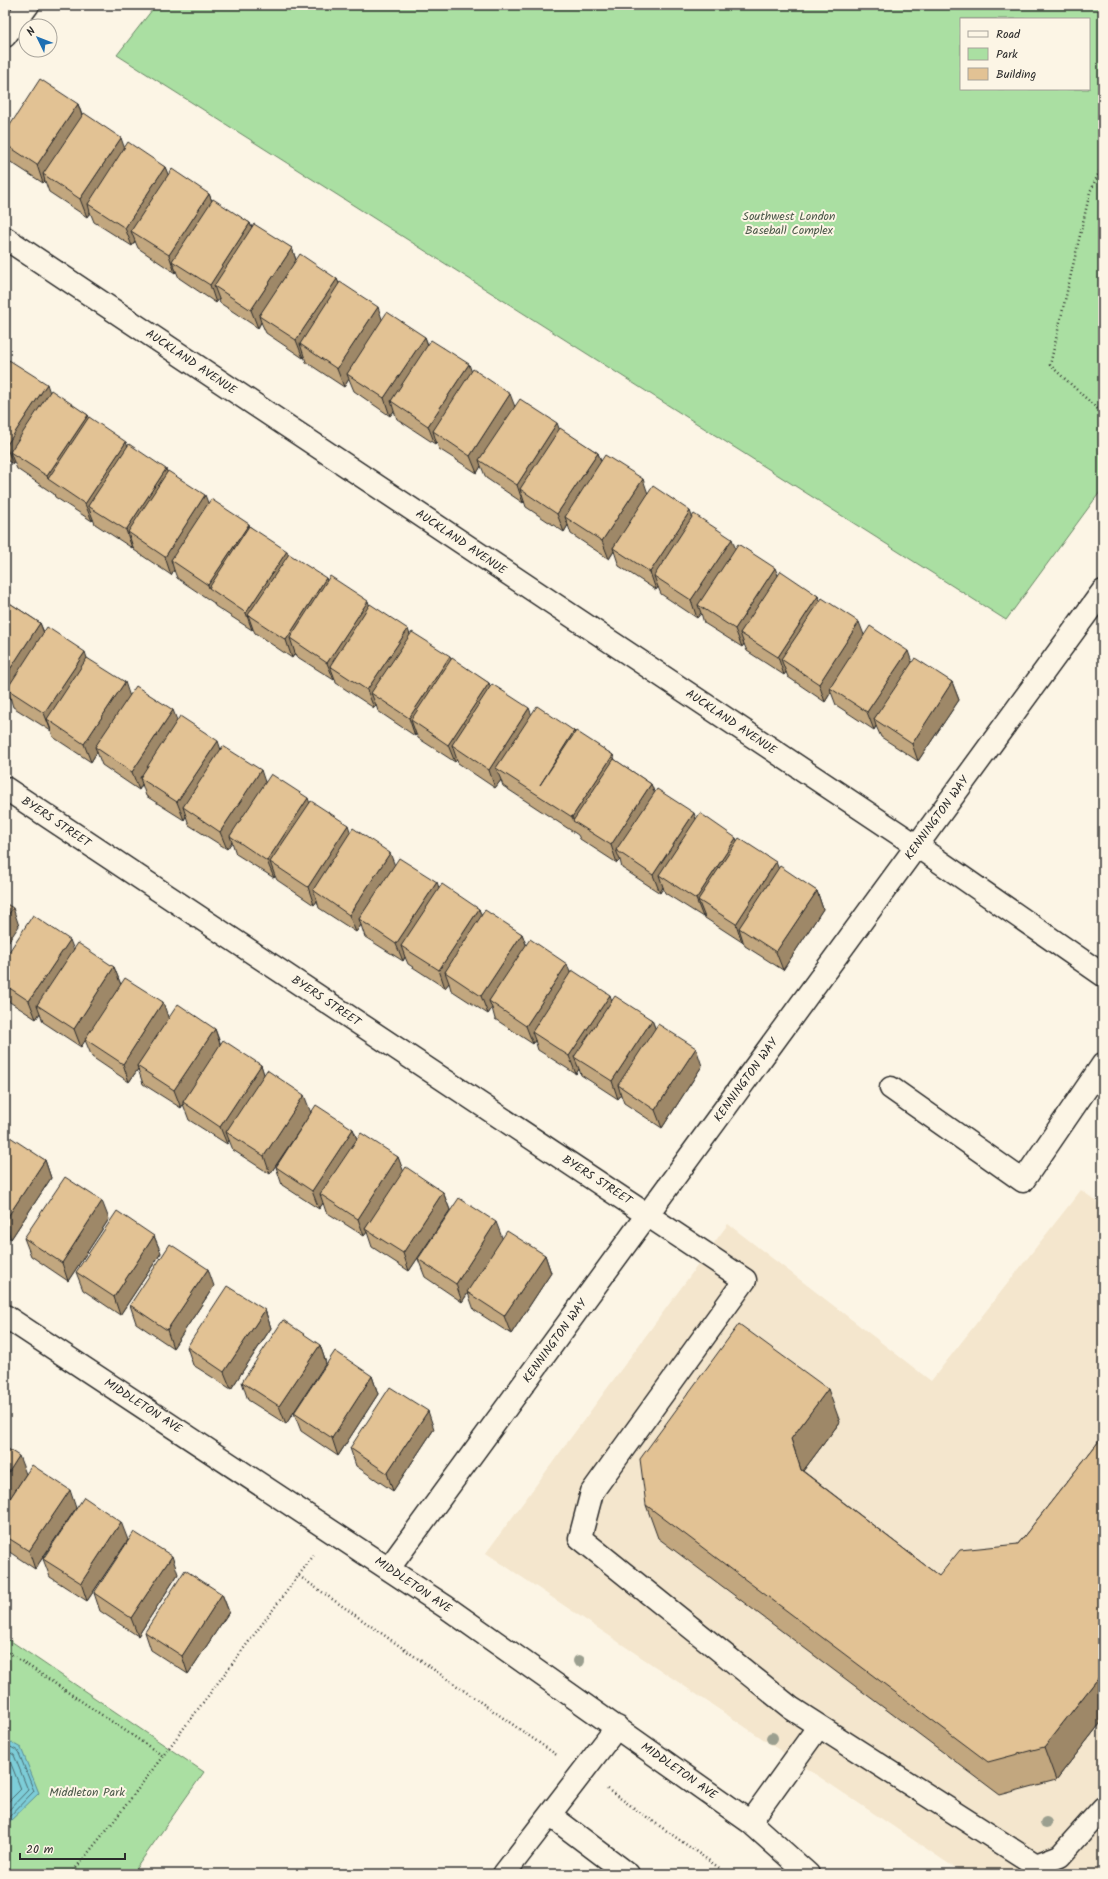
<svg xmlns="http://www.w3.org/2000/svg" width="1108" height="1879" viewBox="0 0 1108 1879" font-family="Kalam,sans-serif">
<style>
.built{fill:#f4e6cd}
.green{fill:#aadfa2;stroke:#6a8566;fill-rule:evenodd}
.water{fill:#7dcdd8;stroke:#5c8c93}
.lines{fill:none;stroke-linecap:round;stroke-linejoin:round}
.shore{stroke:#4c6c70;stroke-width:1}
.minor-casing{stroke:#2b2b2b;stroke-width:25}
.path{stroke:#2b2b2b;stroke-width:2.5;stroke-dasharray:1 3;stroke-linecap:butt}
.minor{stroke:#fcf5e5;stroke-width:22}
.tree{fill:#9b9f8f}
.wall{fill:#c2a77f;stroke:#2b2b2b}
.shaded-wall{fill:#9e8868;stroke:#2b2b2b}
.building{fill:#e2c294;stroke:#2b2b2b}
.labels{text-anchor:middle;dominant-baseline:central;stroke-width:4;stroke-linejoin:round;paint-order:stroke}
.park-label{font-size:12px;fill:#4b5849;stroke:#fcf5e5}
.street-label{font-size:12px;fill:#2b2b2b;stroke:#fcf5e5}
</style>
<rect width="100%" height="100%" fill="#fcf5e5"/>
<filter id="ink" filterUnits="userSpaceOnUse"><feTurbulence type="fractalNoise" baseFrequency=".025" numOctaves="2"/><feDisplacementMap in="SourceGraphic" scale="8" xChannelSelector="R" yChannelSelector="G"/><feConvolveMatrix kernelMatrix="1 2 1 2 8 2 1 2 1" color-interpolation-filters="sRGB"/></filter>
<g filter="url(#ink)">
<path class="built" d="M 1081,1190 L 1103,1206 L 1103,1874 L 964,1874 L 486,1553 L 728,1224 L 931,1381 Z"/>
<path class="green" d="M 156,5 L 1103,5 L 1103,488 L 1006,620 L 117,55 ZM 961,19 L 1089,19 L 1089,89 L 961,89 Z
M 5,1637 L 204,1772 L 132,1874 L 5,1874 Z"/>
<path class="water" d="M 5,1739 L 21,1748 L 39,1793 L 5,1826 Z"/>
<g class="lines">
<path class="shore" d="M 5,1744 L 18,1751 L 34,1791 L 5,1821
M 5,1750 L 14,1755 L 28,1790 L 5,1814
M 5,1757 L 9,1759 L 21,1789 L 5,1805"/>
<defs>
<path id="minor" d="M 5,36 L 28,5
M 5,238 L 917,846 L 1103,975
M 5,788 L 745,1280 L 592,1492 L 580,1538 L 791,1708 L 819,1726 L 750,1822
M 891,1088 L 1023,1181 L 1103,1064
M 5,1316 L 446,1607 L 750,1822 L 808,1874
M 389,1568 L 1103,591
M 819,1726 L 1036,1865 L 1060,1856 L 1103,1808
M 550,1815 L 628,1874
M 504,1874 L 617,1727"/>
</defs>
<use href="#minor" class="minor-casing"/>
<path class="path" d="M 1103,164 L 1090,192 L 1050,365 L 1103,414
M 299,1576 L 558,1756
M 5,1650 L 163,1756
M 607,1789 L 728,1874
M 71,1874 L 117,1817 L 314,1555"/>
<use href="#minor" class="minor"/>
</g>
<g class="tree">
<circle cx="579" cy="1661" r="6"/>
<circle cx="772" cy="1738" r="6"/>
<circle cx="1046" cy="1823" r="6"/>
</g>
<path class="wall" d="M 78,104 L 82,115 L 124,147 L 165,167 L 168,175 L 209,194 L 212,201 L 250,223 L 252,228 L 292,248 L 296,260 L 337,279 L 339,284 L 382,320 L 425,337 L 428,345 L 472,372 L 515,406 L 560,429 L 598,453 L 601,462 L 648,494 L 692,517 L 735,548 L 778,575 L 818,596 L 820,601 L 864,635 L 912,662 L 952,682 L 959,700 L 918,761 L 881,737 L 876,726 L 874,730 L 836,705 L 831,692 L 825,702 L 788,677 L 786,672 L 784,675 L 747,651 L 744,644 L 742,647 L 704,623 L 701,613 L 697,618 L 661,594 L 658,587 L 656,590 L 619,566 L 614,551 L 609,559 L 571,534 L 568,525 L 564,532 L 526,507 L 524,501 L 523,503 L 486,478 L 481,466 L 477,473 L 439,449 L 436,441 L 435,444 L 397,419 L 394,411 L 390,416 L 354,391 L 349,379 L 344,387 L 306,362 L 304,356 L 303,358 L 266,333 L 261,322 L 258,328 L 220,303 L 219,299 L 216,303 L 179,278 L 176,271 L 175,273 L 138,248 L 135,241 L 132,246 L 94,222 L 90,212 L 87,217 L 49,192 L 45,181 L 43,183 L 6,159 L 5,155 L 5,133 Z
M 5,359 L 7,363 L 50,392 L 88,415 L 89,418 L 128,446 L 167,471 L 208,503 L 250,527 L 288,555 L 327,581 L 370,605 L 410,635 L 489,683 L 490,687 L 532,715 L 574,731 L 575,732 L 613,755 L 615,760 L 651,784 L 654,792 L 696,819 L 738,841 L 778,868 L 817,891 L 823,909 L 783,970 L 745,946 L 743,941 L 742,942 L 705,918 L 704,915 L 703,917 L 665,893 L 663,887 L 660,893 L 622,868 L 620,860 L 617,863 L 580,839 L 578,835 L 503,786 L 501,780 L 495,788 L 458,763 L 457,760 L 455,762 L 418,738 L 416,734 L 415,736 L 378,711 L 376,705 L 374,708 L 336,683 L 335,679 L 334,680 L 296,656 L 295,653 L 292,658 L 255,633 L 253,629 L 252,630 L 215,606 L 214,603 L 177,578 L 174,570 L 171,575 L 134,550 L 133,547 L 132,548 L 95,524 L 93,519 L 92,521 L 55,497 L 54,494 L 17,469 L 14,462 L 13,464 L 5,459 Z
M 5,600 L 40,623 L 44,632 L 87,658 L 129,695 L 177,721 L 221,750 L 265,782 L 309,803 L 395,865 L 439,889 L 479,909 L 481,915 L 522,934 L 526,945 L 612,1000 L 652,1020 L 655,1028 L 702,1066 L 662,1128 L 624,1103 L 621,1095 L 618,1099 L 581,1075 L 579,1069 L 576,1074 L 538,1050 L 535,1040 L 533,1044 L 495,1019 L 492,1008 L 488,1014 L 451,990 L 449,983 L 445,988 L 408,964 L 405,957 L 403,961 L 365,937 L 361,925 L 356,932 L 319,908 L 317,901 L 314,905 L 277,880 L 275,876 L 274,878 L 236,854 L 232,842 L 227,849 L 189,825 L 186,816 L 184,820 L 146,796 L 142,784 L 139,790 L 102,765 L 97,752 L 91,762 L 53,737 L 51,730 L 51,731 L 13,707 L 10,697 L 6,703 L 5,702 Z
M 73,949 L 114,967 L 121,985 L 169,1018 L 215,1029 L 221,1045 L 261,1065 L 264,1075 L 311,1112 L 353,1129 L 357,1139 L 398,1157 L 403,1172 L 443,1192 L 450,1210 L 409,1271 L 372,1247 L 367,1232 L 364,1236 L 326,1212 L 323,1203 L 319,1209 L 282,1185 L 276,1167 L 296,1135 L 270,1174 L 233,1150 L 229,1140 L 227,1144 L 189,1120 L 183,1104 L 181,1108 L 143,1084 L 138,1069 L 129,1082 L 92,1057 L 85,1040 L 81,1047 L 43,1022 L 40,1013 L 36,1019 L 5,999 L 5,958 Z
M 5,1139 L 45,1160 L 51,1178 L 11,1239 L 5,1235 Z
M 109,1219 L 68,1281 L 31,1256 L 24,1238 Z
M 154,1236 L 161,1253 L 120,1315 L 83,1290 L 76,1272 Z
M 502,1239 L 545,1255 L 551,1273 L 511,1334 L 474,1310 L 468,1293 L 462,1302 L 425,1277 L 418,1259 Z
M 214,1286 L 173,1348 L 136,1323 L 130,1305 Z
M 265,1310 L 271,1328 L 231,1389 L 193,1365 L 187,1347 Z
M 320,1345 L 326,1363 L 286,1424 L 248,1400 L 242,1382 Z
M 372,1376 L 378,1394 L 338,1456 L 301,1431 L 294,1413 Z
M 840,1422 L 803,1471 L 939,1576 L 1018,1544 L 1103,1436 L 1103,1720 L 1056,1780 L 1000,1795 L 658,1538 L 646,1505 Z
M 434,1429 L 393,1491 L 356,1466 L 350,1448 Z
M 5,1506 L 76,1508 L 35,1569 L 5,1549 Z
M 128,1540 L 87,1601 L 50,1577 L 43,1559 Z
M 178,1574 L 138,1636 L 100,1611 L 94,1593 Z
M 222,1594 L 229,1612 L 188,1674 L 151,1650 L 145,1632 Z"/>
<path class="shaded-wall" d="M 78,104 L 84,122 L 43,174 L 45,181 L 43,183 L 37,165 Z
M 121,138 L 127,155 L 88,204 L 90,212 L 87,217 L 80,199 Z
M 165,167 L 172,184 L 131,231 L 135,241 L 132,246 L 125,228 Z
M 209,194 L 216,211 L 172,261 L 176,271 L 175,273 L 169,255 Z
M 250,223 L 256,241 L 214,286 L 219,299 L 216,303 L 210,285 Z
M 292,248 L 298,266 L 259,316 L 261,322 L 258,328 L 251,310 Z
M 337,279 L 344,296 L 300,344 L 304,356 L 303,358 L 296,340 Z
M 378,307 L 384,325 L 347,374 L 349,379 L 344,387 L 337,369 Z
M 425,337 L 431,354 L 391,401 L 394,411 L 390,416 L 384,398 Z
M 6,360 L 12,378 L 5,389 L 5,361 Z
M 469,364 L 475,382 L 433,431 L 436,441 L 435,444 L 428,426 Z
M 47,384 L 53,402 L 10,452 L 14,462 L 13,464 L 6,446 Z
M 510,394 L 517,412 L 479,460 L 481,466 L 477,473 L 470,456 Z
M 88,415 L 95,432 L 48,479 L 47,476 Z
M 557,423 L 564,441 L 520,489 L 524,501 L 523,503 L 517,485 Z
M 126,442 L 133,460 L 88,506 L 93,519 L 92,521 L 85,504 Z
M 598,453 L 604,470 L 565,517 L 568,525 L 564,532 L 557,514 Z
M 166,469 L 173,487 L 128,532 L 133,547 L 132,548 L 126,530 Z
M 643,479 L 649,497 L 613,548 L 614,551 L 609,559 L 602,541 Z
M 205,495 L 212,513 L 171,560 L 174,570 L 171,575 L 165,557 Z
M 690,511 L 697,529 L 654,576 L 658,587 L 656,590 L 650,572 Z
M 249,524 L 255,541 L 209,588 L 208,585 Z
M 732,539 L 738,556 L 698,605 L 701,613 L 697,618 L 691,600 Z
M 287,551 L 293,569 L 248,615 L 253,629 L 252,630 L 246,613 Z
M 775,568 L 782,585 L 740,633 L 744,644 L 742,647 L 735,629 Z
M 326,578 L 333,596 L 290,638 L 295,653 L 292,658 L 286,640 Z
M 818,596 L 825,614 L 781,659 L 786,672 L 784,675 L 778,657 Z
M 368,601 L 374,619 L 330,666 L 335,679 L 334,680 L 327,663 Z
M 859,622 L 866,640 L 830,688 L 831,692 L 825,702 L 819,684 Z
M 40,623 L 47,641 L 7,689 L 10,697 L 6,703 L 5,700 L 5,677 Z
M 408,629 L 414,647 L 371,693 L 376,705 L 374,708 L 367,690 Z
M 908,651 L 914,668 L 874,719 L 876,726 L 874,730 L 867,712 Z
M 85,652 L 91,670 L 47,719 L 51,730 L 51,731 L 44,713 Z
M 450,656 L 456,674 L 411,720 L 416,734 L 415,736 L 409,718 Z
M 125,682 L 131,700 L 95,747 L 97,752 L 91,762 L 84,744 Z
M 952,682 L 959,700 L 918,761 L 912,744 Z
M 489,683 L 495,700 L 452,745 L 457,760 L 455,762 L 448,745 Z
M 529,708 L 536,726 L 496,768 L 501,780 L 495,788 L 489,770 Z
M 173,710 L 180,728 L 140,778 L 142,784 L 139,790 L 132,772 Z
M 574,731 L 581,748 L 540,785 Z
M 218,741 L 224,759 L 183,807 L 186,816 L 184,820 L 177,802 Z
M 613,755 L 620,773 L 574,821 L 572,817 Z
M 261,770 L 267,788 L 230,836 L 232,842 L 227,849 L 220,832 Z
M 651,784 L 658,802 L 616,850 L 620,860 L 617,863 L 611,845 Z
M 308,798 L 314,816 L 270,862 L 275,876 L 274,878 L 267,861 Z
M 694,813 L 700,831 L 659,875 L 663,887 L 660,893 L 653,875 Z
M 348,825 L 354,843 L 313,890 L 317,901 L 314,905 L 308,887 Z
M 736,838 L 743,855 L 698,900 L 704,915 L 703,917 L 696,899 Z
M 390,853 L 397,871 L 359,919 L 361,925 L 356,932 L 349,915 Z
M 776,862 L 783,880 L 739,928 L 743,941 L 742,942 L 736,924 Z
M 437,882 L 443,900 L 401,946 L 405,957 L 403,961 L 396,944 Z
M 817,891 L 823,909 L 783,970 L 776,952 Z
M 13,908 L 19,926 L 5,947 L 5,919 Z
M 479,909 L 485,926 L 445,972 L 449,983 L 445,988 L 439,970 Z
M 522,934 L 529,952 L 489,1001 L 492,1008 L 488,1014 L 481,996 Z
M 70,940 L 77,958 L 37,1005 L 40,1013 L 36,1019 L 29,1001 Z
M 567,964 L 573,981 L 532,1032 L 535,1040 L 533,1044 L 526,1026 Z
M 114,967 L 121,985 L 81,1047 L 74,1029 Z
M 610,995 L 616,1013 L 574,1057 L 579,1069 L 576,1074 L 569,1056 Z
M 163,1002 L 169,1020 L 137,1066 L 138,1069 L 129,1082 L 123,1064 Z
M 652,1020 L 659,1038 L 618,1085 L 621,1095 L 618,1099 L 612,1081 Z
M 215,1029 L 221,1047 L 183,1102 L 183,1104 L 181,1108 L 174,1090 Z
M 696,1048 L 702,1066 L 662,1128 L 655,1110 Z
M 261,1065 L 267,1083 L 226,1132 L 229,1140 L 227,1144 L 220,1127 Z
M 304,1095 L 311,1113 L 270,1174 L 264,1156 Z
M 353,1129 L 360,1147 L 320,1194 L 323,1203 L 319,1209 L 312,1191 Z
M 398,1157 L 405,1175 L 365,1229 L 367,1232 L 364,1236 L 358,1219 Z
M 45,1160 L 51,1178 L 11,1239 L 5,1223 L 5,1221 Z
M 443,1192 L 450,1210 L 409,1271 L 403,1253 Z
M 102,1201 L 109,1219 L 68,1281 L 62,1263 Z
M 496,1222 L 503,1240 L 462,1302 L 456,1284 Z
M 154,1236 L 161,1253 L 120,1315 L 114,1297 Z
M 545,1255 L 551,1273 L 511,1334 L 504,1316 Z
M 208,1269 L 214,1286 L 173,1348 L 167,1330 Z
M 265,1310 L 271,1328 L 231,1389 L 224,1372 Z
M 320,1345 L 326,1363 L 286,1424 L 279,1406 Z
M 372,1376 L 378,1394 L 338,1456 L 332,1438 Z
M 828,1389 L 840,1422 L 803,1471 L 801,1470 L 791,1439 Z
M 428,1411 L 434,1429 L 393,1491 L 387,1473 Z
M 19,1456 L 26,1474 L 5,1506 L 5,1478 Z
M 70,1490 L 76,1508 L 35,1569 L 29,1551 Z
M 121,1522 L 128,1540 L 87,1601 L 81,1583 Z
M 172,1556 L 178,1574 L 138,1636 L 131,1618 Z
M 222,1594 L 229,1612 L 188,1674 L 182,1656 Z
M 1103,1672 L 1103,1720 L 1056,1780 L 1044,1747 Z"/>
<path class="building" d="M 40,79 L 78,104 L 37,165 L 5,144 L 5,133 Z
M 84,113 L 121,138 L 80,199 L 43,174 Z
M 128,142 L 165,167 L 125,228 L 88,204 Z
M 172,169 L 209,194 L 169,255 L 131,231 Z
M 213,199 L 250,223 L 210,285 L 172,261 Z
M 254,224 L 292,248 L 251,310 L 214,286 Z
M 300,254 L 337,279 L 296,340 L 259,316 Z
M 340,282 L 378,307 L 337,369 L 300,344 Z
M 387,312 L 425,337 L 384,398 L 347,374 Z
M 431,340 L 469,364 L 428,426 L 391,401 Z
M 9,360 L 47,384 L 6,446 L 5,445 L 5,366 Z
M 473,369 L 510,394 L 470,456 L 433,431 Z
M 51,390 L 88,415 L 47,476 L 10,452 Z
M 520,399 L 557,423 L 517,485 L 479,460 Z
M 89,417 L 126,442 L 85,504 L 48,479 Z
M 560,428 L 598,453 L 557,514 L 520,489 Z
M 129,444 L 166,469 L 126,530 L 88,506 Z
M 605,455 L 643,479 L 602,541 L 565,517 Z
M 168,471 L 205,495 L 165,557 L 128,532 Z
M 653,486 L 690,511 L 650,572 L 613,548 Z
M 211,499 L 249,524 L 208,585 L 171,560 Z
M 694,514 L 732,539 L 691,600 L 654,576 Z
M 249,526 L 287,551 L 246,613 L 209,588 Z
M 738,544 L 775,568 L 735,629 L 698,605 Z
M 289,554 L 326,578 L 286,640 L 248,615 Z
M 781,571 L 818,596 L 778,657 L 740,633 Z
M 330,576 L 368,601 L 327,663 L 290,638 Z
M 822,598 L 859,622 L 819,684 L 781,659 Z
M 5,600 L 40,623 L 5,677 Z
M 370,604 L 408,629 L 367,690 L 330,666 Z
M 870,626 L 908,651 L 867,712 L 830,688 Z
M 47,627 L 85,652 L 44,713 L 7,689 Z
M 412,632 L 450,656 L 409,718 L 371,693 Z
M 87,658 L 125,682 L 84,744 L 47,719 Z
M 452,658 L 489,683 L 448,745 L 411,720 Z
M 915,658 L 952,682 L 912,744 L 874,719 Z
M 492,684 L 529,708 L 489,770 L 452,745 Z
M 136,686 L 173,710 L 132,772 L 95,747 Z
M 537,706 L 574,731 L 540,785 L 576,731 L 613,755 L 572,817 L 496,768 Z
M 180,716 L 218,741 L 177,802 L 140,778 Z
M 223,746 L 261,770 L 220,832 L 183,807 Z
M 614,759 L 651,784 L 611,845 L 573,821 Z
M 271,774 L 308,798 L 267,861 L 230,836 Z
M 657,789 L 694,813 L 653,875 L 616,850 Z
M 311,801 L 348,825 L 308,887 L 270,862 Z
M 700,813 L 736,838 L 696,899 L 659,875 Z
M 353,828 L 390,853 L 349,915 L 313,890 Z
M 739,838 L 776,862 L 736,924 L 698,900 Z
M 399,858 L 437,882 L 396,944 L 359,919 Z
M 780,866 L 817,891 L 776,952 L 739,928 Z
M 442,884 L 479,909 L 439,970 L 401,946 Z
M 5,903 L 13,908 L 5,919 Z
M 485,910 L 522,934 L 481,996 L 445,972 Z
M 33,915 L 70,940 L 29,1001 L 5,985 L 5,958 Z
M 530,939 L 567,964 L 526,1026 L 489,1001 Z
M 78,943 L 114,967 L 74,1029 L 37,1005 Z
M 572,970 L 610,995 L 569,1056 L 532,1032 Z
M 125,978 L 163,1002 L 123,1064 L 85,1039 Z
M 615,996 L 652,1020 L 612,1081 L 574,1057 Z
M 178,1004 L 215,1029 L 174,1090 L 137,1066 Z
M 658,1024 L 696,1048 L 655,1110 L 618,1085 Z
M 223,1040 L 261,1065 L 220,1127 L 183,1102 Z
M 267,1070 L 304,1095 L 264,1156 L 226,1132 Z
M 316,1105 L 353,1129 L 312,1191 L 276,1167 Z
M 361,1133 L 398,1157 L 358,1219 L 320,1194 Z
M 7,1135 L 45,1160 L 5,1221 L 5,1139 Z
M 406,1167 L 443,1192 L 403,1253 L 365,1229 Z
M 65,1177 L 102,1201 L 62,1263 L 24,1238 Z
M 459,1198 L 496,1222 L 456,1284 L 418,1259 Z
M 117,1211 L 154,1236 L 114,1297 L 76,1272 Z
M 507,1231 L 545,1255 L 504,1316 L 467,1292 Z
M 170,1244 L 208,1269 L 167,1330 L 130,1305 Z
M 227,1286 L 265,1310 L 224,1372 L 187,1347 Z
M 283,1320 L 320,1345 L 279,1406 L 242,1382 Z
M 739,1324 L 828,1389 L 791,1439 L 801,1470 L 939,1576 L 960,1550 L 1018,1544 L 1103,1436 L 1103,1672 L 1044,1747 L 988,1762 L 646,1505 L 640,1459 Z
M 335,1351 L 372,1376 L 332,1438 L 294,1413 Z
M 390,1387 L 428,1411 L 387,1473 L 350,1448 Z
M 5,1447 L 19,1456 L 5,1478 Z
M 32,1465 L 70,1490 L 29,1551 L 5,1536 L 5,1506 Z
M 84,1497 L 121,1522 L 81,1583 L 43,1559 Z
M 134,1532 L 172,1556 L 131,1618 L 94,1593 Z
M 185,1570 L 222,1594 L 182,1656 L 145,1632 Z"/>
</g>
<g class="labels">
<g class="park-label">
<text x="789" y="216">Southwest London<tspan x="789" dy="14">Baseball Complex</tspan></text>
<text x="87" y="1792">Middleton Park</text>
</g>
<g class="street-label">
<text transform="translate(191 362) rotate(34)">AUCKLAND AVENUE</text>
<text transform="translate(461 542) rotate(34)">AUCKLAND AVENUE</text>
<text transform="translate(731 722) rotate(34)">AUCKLAND AVENUE</text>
<text transform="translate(937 818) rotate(-54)">KENNINGTON WAY</text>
<text transform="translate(56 822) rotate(34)">BYERS STREET</text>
<text transform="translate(326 1001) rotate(34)">BYERS STREET</text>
<text transform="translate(746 1080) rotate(-54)">KENNINGTON WAY</text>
<text transform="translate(597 1180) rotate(33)">BYERS STREET</text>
<text transform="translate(555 1341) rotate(-54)">KENNINGTON WAY</text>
<text transform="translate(143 1406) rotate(33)">MIDDLETON AVE</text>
<text transform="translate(413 1585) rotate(34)">MIDDLETON AVE</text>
<text transform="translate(679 1771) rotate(35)">MIDDLETON AVE</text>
</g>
</g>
<rect width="1108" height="1879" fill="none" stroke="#fcf5e5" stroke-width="20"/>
<rect x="10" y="10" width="1088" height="1859" fill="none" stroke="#2b2b2b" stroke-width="1.5" filter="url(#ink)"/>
<rect x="960" y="18" width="130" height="72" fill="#fcf5e5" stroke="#a8a49b"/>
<rect x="968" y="31" width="20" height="6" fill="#fcf5e5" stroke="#a8a49b"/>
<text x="996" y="38" font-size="12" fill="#2b2b2b">Road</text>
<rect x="968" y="48" width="20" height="12" fill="#aadfa2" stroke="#a8a49b"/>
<text x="996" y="58" font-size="12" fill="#2b2b2b">Park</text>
<rect x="968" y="68" width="20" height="12" fill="#e2c294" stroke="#a8a49b"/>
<text x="996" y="78" font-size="12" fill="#2b2b2b">Building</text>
<g transform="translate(38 38) rotate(313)"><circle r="19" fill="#fcf5e5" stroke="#a8a49b"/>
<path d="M0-3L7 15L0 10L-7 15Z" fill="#1f6fb2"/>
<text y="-6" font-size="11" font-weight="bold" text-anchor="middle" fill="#2b2b2b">N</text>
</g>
<path d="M20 1853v6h105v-6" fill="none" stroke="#2b2b2b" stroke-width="2"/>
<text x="26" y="1853" font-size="12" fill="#2b2b2b" stroke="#fcf5e5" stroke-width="3" paint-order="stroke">20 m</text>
</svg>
